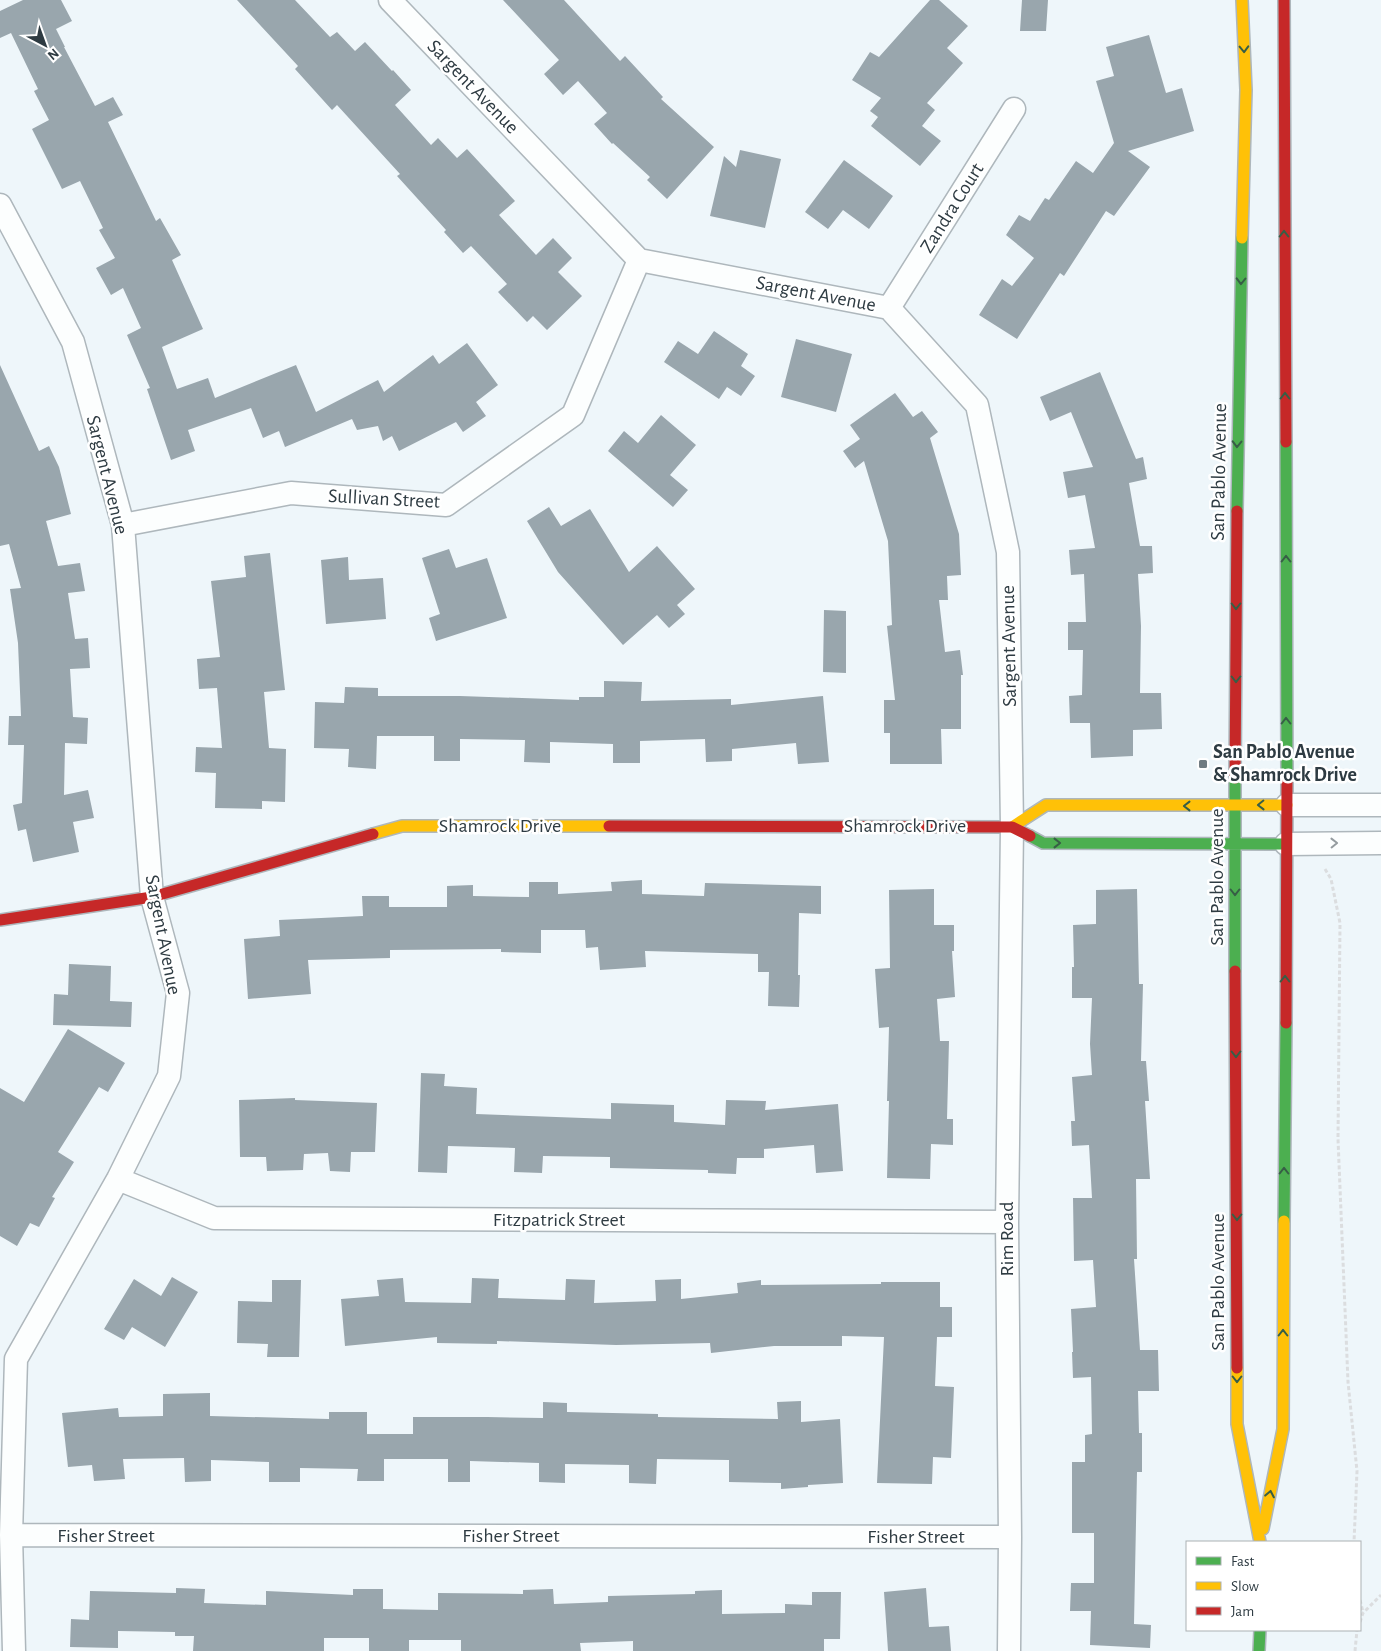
<svg xmlns="http://www.w3.org/2000/svg" width="1381" height="1651" viewBox="0 0 1381 1651" font-family="'Alegreya Sans',sans-serif">
<style>
.building{fill:#99a6ad}
.lines{fill:none;stroke-linecap:round;stroke-linejoin:round}
.street-casing{stroke:#aeb7bc;stroke-width:25}
.fast-casing{stroke:#aeb7bc;stroke-width:14}
.slow-casing{stroke:#aeb7bc;stroke-width:14}
.jam-casing{stroke:#aeb7bc;stroke-width:14}
.path{stroke:#dbdddf;stroke-width:3;stroke-dasharray:4 2.5;stroke-linecap:butt}
.street{stroke:#fcfefe;stroke-width:22}
.fast{stroke:#4caf50;stroke-width:11}
.slow{stroke:#ffc107;stroke-width:11}
.jam{stroke:#c62828;stroke-width:11}
.oneway{stroke:#375e46}
.oneway2{stroke:#959ca0}
.poi-dot{fill:#717c82;stroke:#fff;stroke-width:2}
.labels{text-anchor:middle;dominant-baseline:central;stroke-width:5;stroke-linejoin:round;paint-order:stroke}
.street-label{font-size:20px;fill:#2e3b42;stroke:#fff}
.poi-label{font-size:20px;font-weight:bold;fill:#2e3b42;stroke:#fff;text-anchor:start}
</style>
<rect width="100%" height="100%" fill="#eef6fa"/>
<path class="building" d="M 23,0 L 61,0 L 72,21 L 56,29 L 65,47 L 64,47 L 95,106 L 113,97 L 123,115 L 108,122 L 156,221 L 160,218 L 181,255 L 172,260 L 203,329 L 162,347 L 177,389 L 208,378 L 215,398 L 296,365 L 316,412 L 378,380 L 384,392 L 433,355 L 439,364 L 467,343 L 498,385 L 476,402 L 486,416 L 463,432 L 456,422 L 399,451 L 392,436 L 383,441 L 378,426 L 357,430 L 352,419 L 285,447 L 279,431 L 263,438 L 251,408 L 188,430 L 195,451 L 171,460 L 147,389 L 150,388 L 127,335 L 141,328 L 123,288 L 111,295 L 96,268 L 115,258 L 99,230 L 103,228 L 80,181 L 62,189 L 32,129 L 49,120 L 34,91 L 38,89 L 11,33 L 0,38 L 0,11 Z
M 237,0 L 295,0 L 330,37 L 337,32 L 355,51 L 365,42 L 392,71 L 393,70 L 411,90 L 395,105 L 431,145 L 438,138 L 457,158 L 467,149 L 515,201 L 499,215 L 536,255 L 553,238 L 572,258 L 558,272 L 582,296 L 547,330 L 533,316 L 527,322 L 498,292 L 507,284 L 471,246 L 463,253 L 444,232 L 446,230 L 397,176 L 400,174 L 337,105 L 332,110 L 295,69 L 298,66 Z
M 503,0 L 564,0 L 620,61 L 625,56 L 663,97 L 661,99 L 714,147 L 667,199 L 647,180 L 650,177 L 613,143 L 612,144 L 594,124 L 607,113 L 578,81 L 563,95 L 544,74 L 559,60 Z
M 930,0 L 939,0 L 968,26 L 947,48 L 963,63 L 927,103 L 935,110 L 922,126 L 941,141 L 920,166 L 871,126 L 878,117 L 870,111 L 881,98 L 852,80 L 870,52 L 879,57 Z
M 1022,0 L 1048,0 L 1046,31 L 1020,31 Z
M 1149,35 L 1166,93 L 1182,88 L 1194,131 L 1128,151 L 1150,167 L 1114,216 L 1106,211 L 1064,276 L 1060,273 L 1017,339 L 979,315 L 1002,279 L 1012,286 L 1034,258 L 1006,235 L 1019,215 L 1030,221 L 1045,198 L 1049,200 L 1076,161 L 1093,173 L 1114,143 L 1096,81 L 1114,76 L 1106,47 Z
M 740,150 L 781,159 L 765,228 L 710,216 L 724,156 L 736,167 Z
M 844,160 L 893,196 L 869,229 L 843,210 L 828,229 L 805,212 Z
M 714,331 L 748,354 L 741,366 L 755,376 L 741,396 L 727,387 L 719,399 L 664,362 L 678,341 L 698,354 Z
M 796,339 L 852,354 L 836,412 L 781,397 Z
M 0,365 L 39,451 L 49,446 L 59,467 L 71,514 L 46,521 L 58,566 L 80,563 L 85,591 L 68,593 L 75,639 L 88,638 L 90,668 L 70,669 L 73,717 L 88,718 L 87,744 L 65,743 L 64,795 L 88,790 L 94,818 L 73,822 L 79,852 L 33,862 L 26,829 L 18,831 L 13,805 L 22,803 L 24,745 L 8,745 L 9,716 L 21,716 L 18,643 L 10,589 L 21,588 L 9,544 L 0,546 Z
M 1100,372 L 1136,459 L 1143,457 L 1147,479 L 1129,483 L 1140,546 L 1152,546 L 1153,573 L 1138,574 L 1141,626 L 1140,693 L 1161,693 L 1162,729 L 1133,730 L 1133,756 L 1091,758 L 1090,723 L 1070,723 L 1069,696 L 1082,695 L 1083,650 L 1068,650 L 1068,622 L 1086,622 L 1084,574 L 1071,575 L 1069,550 L 1095,548 L 1085,495 L 1068,498 L 1063,472 L 1093,467 L 1071,412 L 1050,421 L 1040,397 Z
M 895,393 L 913,417 L 922,411 L 938,432 L 930,438 L 959,534 L 961,575 L 947,576 L 948,600 L 939,600 L 945,652 L 960,650 L 963,675 L 961,675 L 961,729 L 941,729 L 942,764 L 890,764 L 890,733 L 884,733 L 884,700 L 895,700 L 887,626 L 892,625 L 888,541 L 864,461 L 855,468 L 843,451 L 860,439 L 850,425 Z
M 661,415 L 696,445 L 670,475 L 688,490 L 673,507 L 608,451 L 624,431 L 638,443 Z
M 549,507 L 561,526 L 590,509 L 629,572 L 657,546 L 695,589 L 677,605 L 685,614 L 669,628 L 657,615 L 623,645 L 558,572 L 527,521 Z
M 449,549 L 456,568 L 487,558 L 507,618 L 436,641 L 429,618 L 440,614 L 422,558 Z
M 270,553 L 285,690 L 264,692 L 269,748 L 286,749 L 285,802 L 262,801 L 262,809 L 215,808 L 216,773 L 195,772 L 196,747 L 222,748 L 217,688 L 199,689 L 197,659 L 220,657 L 211,581 L 246,577 L 244,556 Z
M 348,557 L 349,580 L 383,578 L 386,619 L 326,624 L 321,560 Z
M 824,610 L 846,611 L 846,673 L 823,672 Z
M 604,681 L 642,682 L 641,701 L 731,699 L 731,705 L 823,696 L 829,762 L 798,764 L 796,743 L 732,749 L 732,761 L 706,762 L 705,739 L 640,741 L 640,763 L 613,763 L 613,744 L 550,742 L 550,763 L 524,762 L 525,740 L 460,739 L 460,761 L 434,761 L 434,736 L 377,736 L 376,769 L 348,767 L 349,749 L 314,748 L 315,702 L 344,703 L 345,687 L 378,688 L 378,696 L 460,696 L 579,700 L 579,697 L 604,697 Z
M 642,880 L 642,894 L 704,896 L 705,883 L 821,886 L 821,914 L 799,913 L 798,975 L 800,975 L 799,1007 L 768,1006 L 769,972 L 758,972 L 758,954 L 645,951 L 646,967 L 600,970 L 598,947 L 586,948 L 585,930 L 541,930 L 541,953 L 501,952 L 501,949 L 390,950 L 390,958 L 308,960 L 311,994 L 248,999 L 244,939 L 280,936 L 279,920 L 363,916 L 362,896 L 389,896 L 389,907 L 447,907 L 447,886 L 473,885 L 473,896 L 529,897 L 529,882 L 558,882 L 558,894 L 612,891 L 611,882 Z
M 934,889 L 934,925 L 954,925 L 954,951 L 952,951 L 955,997 L 937,999 L 940,1041 L 949,1041 L 947,1119 L 953,1119 L 953,1145 L 931,1144 L 930,1179 L 887,1178 L 889,1101 L 887,1101 L 889,1027 L 879,1028 L 875,969 L 890,968 L 889,890 Z
M 1137,889 L 1139,984 L 1143,984 L 1141,1061 L 1146,1061 L 1149,1101 L 1145,1101 L 1150,1179 L 1136,1179 L 1137,1259 L 1134,1259 L 1140,1350 L 1158,1350 L 1159,1391 L 1138,1391 L 1139,1433 L 1142,1433 L 1142,1472 L 1137,1472 L 1134,1624 L 1151,1625 L 1150,1648 L 1090,1645 L 1091,1611 L 1070,1611 L 1071,1583 L 1094,1583 L 1094,1533 L 1072,1533 L 1072,1462 L 1085,1462 L 1085,1435 L 1092,1434 L 1091,1377 L 1073,1378 L 1072,1352 L 1073,1352 L 1071,1309 L 1096,1307 L 1093,1260 L 1074,1261 L 1073,1198 L 1092,1198 L 1089,1145 L 1072,1146 L 1071,1121 L 1075,1121 L 1072,1077 L 1092,1075 L 1090,1044 L 1092,998 L 1072,998 L 1072,967 L 1074,967 L 1073,925 L 1096,924 L 1096,890 Z
M 69,964 L 111,966 L 110,1001 L 132,1002 L 131,1027 L 53,1025 L 54,994 L 68,995 Z
M 68,1029 L 125,1063 L 108,1092 L 99,1087 L 58,1152 L 74,1162 L 52,1197 L 55,1198 L 39,1227 L 30,1223 L 17,1246 L 0,1236 L 0,1088 L 24,1102 Z
M 421,1073 L 445,1074 L 444,1086 L 477,1088 L 476,1114 L 611,1119 L 611,1103 L 674,1105 L 674,1122 L 725,1125 L 726,1100 L 766,1101 L 765,1110 L 838,1104 L 843,1171 L 816,1173 L 814,1145 L 764,1149 L 764,1158 L 737,1158 L 736,1174 L 708,1173 L 708,1170 L 610,1168 L 610,1157 L 543,1156 L 542,1173 L 514,1172 L 515,1148 L 448,1146 L 447,1173 L 418,1172 Z
M 295,1098 L 295,1100 L 377,1103 L 375,1152 L 351,1152 L 350,1172 L 330,1171 L 328,1153 L 304,1154 L 303,1170 L 267,1171 L 266,1157 L 240,1157 L 239,1100 Z
M 172,1277 L 198,1292 L 165,1347 L 132,1327 L 124,1340 L 104,1329 L 134,1279 L 161,1296 Z
M 403,1278 L 405,1302 L 471,1303 L 472,1278 L 499,1279 L 498,1298 L 565,1300 L 566,1279 L 595,1280 L 594,1303 L 656,1301 L 655,1280 L 681,1279 L 681,1299 L 738,1293 L 737,1283 L 761,1280 L 761,1285 L 881,1284 L 881,1282 L 940,1282 L 940,1307 L 952,1307 L 952,1337 L 937,1337 L 935,1386 L 954,1387 L 951,1458 L 933,1457 L 932,1484 L 877,1483 L 884,1337 L 842,1336 L 842,1346 L 774,1346 L 711,1353 L 710,1343 L 616,1345 L 497,1341 L 497,1344 L 437,1343 L 437,1337 L 345,1346 L 341,1299 L 379,1296 L 377,1280 Z
M 272,1280 L 301,1280 L 299,1357 L 267,1357 L 268,1344 L 237,1343 L 238,1301 L 272,1302 Z
M 210,1393 L 210,1416 L 329,1419 L 329,1412 L 367,1412 L 367,1434 L 413,1434 L 413,1417 L 487,1417 L 543,1418 L 543,1402 L 567,1403 L 567,1412 L 658,1414 L 658,1417 L 778,1419 L 777,1402 L 801,1401 L 801,1422 L 840,1419 L 843,1483 L 808,1485 L 808,1487 L 781,1489 L 781,1483 L 729,1482 L 729,1460 L 657,1459 L 656,1484 L 629,1483 L 629,1465 L 565,1464 L 565,1483 L 539,1482 L 539,1463 L 470,1461 L 470,1482 L 448,1482 L 448,1459 L 384,1459 L 384,1481 L 357,1481 L 358,1469 L 300,1468 L 300,1482 L 269,1482 L 269,1462 L 211,1460 L 211,1481 L 185,1482 L 184,1458 L 123,1459 L 125,1479 L 94,1481 L 92,1465 L 68,1467 L 62,1413 L 118,1408 L 119,1417 L 163,1416 L 163,1394 Z
M 176,1588 L 205,1589 L 204,1603 L 266,1605 L 266,1591 L 353,1595 L 353,1589 L 383,1589 L 383,1609 L 438,1610 L 438,1593 L 523,1594 L 523,1590 L 553,1589 L 554,1604 L 608,1602 L 608,1596 L 695,1594 L 695,1591 L 722,1590 L 722,1614 L 785,1613 L 785,1604 L 812,1605 L 812,1592 L 841,1592 L 840,1639 L 824,1639 L 824,1651 L 633,1651 L 633,1641 L 580,1643 L 581,1651 L 461,1651 L 461,1640 L 409,1640 L 409,1651 L 369,1651 L 369,1638 L 324,1638 L 324,1651 L 193,1651 L 194,1636 L 175,1636 L 175,1632 L 118,1631 L 118,1648 L 70,1647 L 71,1619 L 89,1620 L 90,1591 L 176,1593 Z
M 926,1588 L 929,1627 L 949,1626 L 951,1651 L 888,1651 L 884,1592 Z"/>
<g class="lines">
<defs>
<path id="street" d="M 390,0 L 639,260 L 889,308 L 977,405 L 1008,552 L 1012,827 L 1007,1222 L 1010,1537 L 1009,1651
M 0,205 L 73,342 L 123,525 L 152,897 L 178,993 L 169,1076 L 118,1179 L 16,1359 L 11,1535 L 14,1651
M 889,308 L 1014,109
M 123,525 L 291,493 L 446,505 L 573,415 L 639,260
M 1287,805 L 1381,805
M 1286,844 L 1381,843
M 118,1179 L 214,1218 L 1007,1222
M 11,1535 L 1010,1537"/>
<path id="fast" d="M 1286,442 L 1287,779
M 1237,511 L 1242,238
M 1235,778 L 1235,971
M 1030,836 L 1043,843 L 1286,844
M 1284,1221 L 1286,1023
M 1259,1651 L 1260,1630"/>
<path id="slow" d="M 1242,0 L 1246,90 L 1242,238
M 1012,827 L 1046,805 L 1287,805
M 373,834 L 402,826 L 609,826
M 1237,1368 L 1237,1424 L 1260,1542
M 1263,1529 L 1283,1429 L 1284,1221"/>
<path id="jam" d="M 1284,0 L 1286,442
M 1235,778 L 1237,511
M 609,826 L 1012,827 L 1030,836
M 0,920 L 152,897 L 373,834
M 1235,971 L 1237,1368
M 1286,1023 L 1287,779"/>
</defs>
<use href="#street" class="street-casing"/>
<use href="#fast" class="fast-casing"/>
<use href="#slow" class="slow-casing"/>
<use href="#jam" class="jam-casing"/>
<path class="path" d="M 1325,869 L 1331,879 L 1340,923 L 1338,1139 L 1348,1382 L 1357,1471 L 1354,1542
M 1360,1600 L 1363,1612
M 1360,1622 L 1363,1613 L 1381,1595
M 1355,1651 L 1357,1630"/>
<use href="#street" class="street"/>
<use href="#fast" class="fast"/>
<use href="#slow" class="slow"/>
<use href="#jam" class="jam"/>
</g>
<defs><path id="oneway-chevron" d="M-2-3.5L2.5 0L-2 3.5" fill="none" stroke-width="1.6" stroke-linecap="round" stroke-linejoin="round" transform="scale(1.25)"/></defs>
<g class="oneway">
<use href="#oneway-chevron" transform="translate(1244 49) rotate(88)"/>
<use href="#oneway-chevron" transform="translate(1284 234) rotate(-90)"/>
<use href="#oneway-chevron" transform="translate(1241 281) rotate(91)"/>
<use href="#oneway-chevron" transform="translate(1285 396) rotate(-90)"/>
<use href="#oneway-chevron" transform="translate(1237 444) rotate(91)"/>
<use href="#oneway-chevron" transform="translate(1286 559) rotate(-90)"/>
<use href="#oneway-chevron" transform="translate(1236 606) rotate(90)"/>
<use href="#oneway-chevron" transform="translate(1236 679) rotate(90)"/>
<use href="#oneway-chevron" transform="translate(1286 721) rotate(-90)"/>
<use href="#oneway-chevron" transform="translate(1261 805) rotate(179)"/>
<use href="#oneway-chevron" transform="translate(1187 806) rotate(-180)"/>
<use href="#oneway-chevron" transform="translate(1057 843)"/>
<use href="#oneway-chevron" transform="translate(1235 892) rotate(90)"/>
<use href="#oneway-chevron" transform="translate(1285 979) rotate(-90)"/>
<use href="#oneway-chevron" transform="translate(1236 1054) rotate(90)"/>
<use href="#oneway-chevron" transform="translate(1284 1171) rotate(-90)"/>
<use href="#oneway-chevron" transform="translate(1237 1217) rotate(90)"/>
<use href="#oneway-chevron" transform="translate(1283 1333) rotate(-90)"/>
<use href="#oneway-chevron" transform="translate(1237 1379) rotate(90)"/>
<use href="#oneway-chevron" transform="translate(1270 1494) rotate(-79)"/>
</g>
<use class="oneway2" href="#oneway-chevron" transform="translate(1334 843) rotate(-1)"/>
<rect class="poi-dot" x="1198" y="759" width="10" height="10" rx="2.5"/>
<g class="labels">
<g class="street-label">
<text transform="translate(473 87) rotate(46)">Sargent Avenue</text>
<text transform="translate(952 208) rotate(-58)">Zandra Court</text>
<text transform="translate(816 294) rotate(11)">Sargent Avenue</text>
<text transform="translate(1219 472) rotate(-89)">San Pablo Avenue</text>
<text transform="translate(107 475) rotate(76)">Sargent Avenue</text>
<text transform="translate(384 499) rotate(3)">Sullivan Street</text>
<text transform="translate(1009 646) rotate(-91)">Sargent Avenue</text>
<text x="500" y="826">Shamrock Drive</text>
<text x="905" y="826">Shamrock Drive</text>
<text transform="translate(1217 877) rotate(-90)">San Pablo Avenue</text>
<text transform="translate(163 935) rotate(79)">Sargent Avenue</text>
<text x="559" y="1220">Fitzpatrick Street</text>
<text transform="translate(1007 1239) rotate(-90)">Rim Road</text>
<text transform="translate(1218 1282) rotate(-90)">San Pablo Avenue</text>
<text x="106" y="1536">Fisher Street</text>
<text x="511" y="1536">Fisher Street</text>
<text x="916" y="1537">Fisher Street</text>
</g>
<g class="poi-label">
<text x="1213" y="752">San Pablo Avenue<tspan x="1213" dy="23">&amp; Shamrock Drive</tspan></text>
</g>
</g>
<rect x="1186" y="1541" width="175" height="90" fill="#ffffff" stroke="#abb1b3"/>
<rect x="1196" y="1557" width="25" height="8" fill="#4caf50" stroke="#abb1b3"/>
<text x="1231" y="1566" font-size="15" fill="#2e3b42">Fast</text>
<rect x="1196" y="1582" width="25" height="8" fill="#ffc107" stroke="#abb1b3"/>
<text x="1231" y="1591" font-size="15" fill="#2e3b42">Slow</text>
<rect x="1196" y="1607" width="25" height="8" fill="#c62828" stroke="#abb1b3"/>
<text x="1231" y="1616" font-size="15" fill="#2e3b42">Jam</text>
<g transform="translate(45 45) rotate(139)" stroke="#ffffff" stroke-width="4" paint-order="stroke">
<path d="M0-4L9 19L0 12L-9 19Z" fill="#2e3b42"/>
<text y="-8" font-size="14" font-weight="bold" text-anchor="middle" fill="#2e3b42">N</text>
</g>
</svg>
